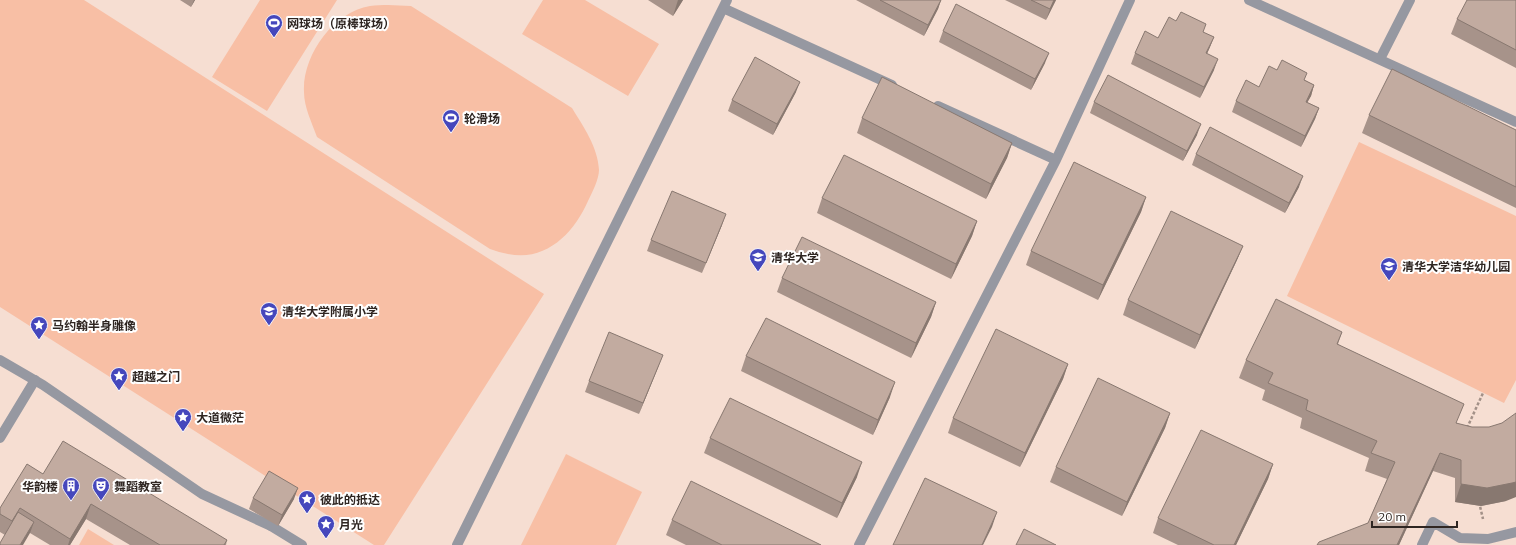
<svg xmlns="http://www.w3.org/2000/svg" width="1516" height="545" viewBox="0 0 1516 545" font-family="Mulish,'Noto Sans SC',sans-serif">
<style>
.green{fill:#f8bfa5}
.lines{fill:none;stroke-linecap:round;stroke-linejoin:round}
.path{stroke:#a39188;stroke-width:2.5;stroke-dasharray:3 2;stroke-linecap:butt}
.service{stroke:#9698a1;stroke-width:10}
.minor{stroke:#9698a1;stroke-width:10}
.wall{fill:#a7938a}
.shaded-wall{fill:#887870}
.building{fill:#c2aba0;stroke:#887870}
.labels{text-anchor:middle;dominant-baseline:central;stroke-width:4;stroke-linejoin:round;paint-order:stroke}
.poi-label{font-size:12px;font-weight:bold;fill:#2f2622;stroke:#fff;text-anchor:start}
</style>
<rect width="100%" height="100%" fill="#f6ded2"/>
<path class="green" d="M 0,0 L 84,0 L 544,294 L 384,545 L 374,545 L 0,307 Z
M 260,0 L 337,0 L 267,111 L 212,77 Z
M 543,0 L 585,0 L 659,44 L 628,96 L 522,34 Z
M 388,5 L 411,6 L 572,108 C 583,126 598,147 599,170 C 599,179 592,193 588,201 C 574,233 546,262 508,254 C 502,253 496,251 490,249 L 317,137 C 312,123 304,107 304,92 C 302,56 333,12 370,6 C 376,5 382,5 388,5 Z
M 1359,142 L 1516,216 L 1516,380 L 1504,403 L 1287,296 Z
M 566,454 L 642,492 L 616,545 L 521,545 Z
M 88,529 L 114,545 L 79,545 Z"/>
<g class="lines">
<path class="path" d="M 1467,428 L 1483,393
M 1479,502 L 1483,519"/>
<path class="service" d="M 723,8 L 892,85
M 1380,59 L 1410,0
M 938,106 L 1056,160
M 0,360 L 43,385 L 202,494 L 271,526
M 457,545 L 727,0
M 859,545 L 1056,160 L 1130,0
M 1422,545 L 1433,522 L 1460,538 L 1488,539 L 1516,532"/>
<path class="minor" d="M 1249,0 L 1516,122
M 0,438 L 35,380
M 271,526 L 302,545"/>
</g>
<path class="wall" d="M 180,0 L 195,0 L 191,7 Z
M 648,0 L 683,0 L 673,16 Z
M 856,0 L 941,0 L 938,9 L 924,36 Z
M 1005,0 L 1056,0 L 1046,20 Z
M 1516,0 L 1516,68 L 1451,34 L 1457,19 Z
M 1176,21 L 1214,37 L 1207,54 L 1214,70 L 1200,98 L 1131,64 L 1135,53 L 1158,38 Z
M 943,31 L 1045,63 L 1031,90 L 939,42 Z
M 1277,70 L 1305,80 L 1314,85 L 1311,96 L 1307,102 L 1319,108 L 1315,119 L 1301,147 L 1232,112 L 1236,101 L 1259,87 Z
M 796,92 L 773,135 L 728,111 L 732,100 Z
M 1094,102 L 1197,135 L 1183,161 L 1090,113 Z
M 1369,115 L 1516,130 L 1516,208 L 1362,133 Z
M 862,118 L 1012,143 L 1007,158 L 986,199 L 857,133 Z
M 1196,154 L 1299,187 L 1285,213 L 1192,165 Z
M 1146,197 L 1141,212 L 1098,300 L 1026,265 L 1031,251 Z
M 822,198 L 977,221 L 972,236 L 951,279 L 817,213 Z
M 722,225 L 702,273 L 647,251 L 651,240 Z
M 1243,246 L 1237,260 L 1195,349 L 1123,315 L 1128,300 Z
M 782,278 L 936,302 L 931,317 L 911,358 L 777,292 Z
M 1342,332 L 1338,344 L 1457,423 L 1506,501 L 1481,506 L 1455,502 L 1455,478 L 1433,471 L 1399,545 L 1317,545 L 1368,523 L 1387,479 L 1365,471 L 1369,458 L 1300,428 L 1302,418 L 1262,400 L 1265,390 L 1239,378 L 1246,360 Z
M 746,356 L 890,397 L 873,435 L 741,371 Z
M 1068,364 L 1063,379 L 1020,467 L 948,433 L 953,418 Z
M 659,365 L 639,414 L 585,392 L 589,381 Z
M 1170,413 L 1165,428 L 1122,516 L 1050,482 L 1056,467 Z
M 710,438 L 857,477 L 837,518 L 704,453 Z
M 1273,464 L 1268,479 L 1236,545 L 1178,545 L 1153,533 L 1158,518 Z
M 43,474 L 227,540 L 226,545 L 130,545 L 86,519 L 70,545 L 50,545 L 30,533 L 5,535 L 0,532 L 0,508 Z
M 253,498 L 294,499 L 278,526 L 249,509 Z
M 672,520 L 821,545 L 686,545 L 666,535 Z"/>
<path class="shaded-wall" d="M 194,0 L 195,0 L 191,7 Z
M 678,0 L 683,0 L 673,16 Z
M 941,0 L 938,9 L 924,36 L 928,25 Z
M 1054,0 L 1056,0 L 1046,20 L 1050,9 Z
M 1214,37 L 1210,47 L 1202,64 L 1206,53 Z
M 1049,53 L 1045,63 L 1031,90 L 1035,79 Z
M 1218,59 L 1214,70 L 1200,98 L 1204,87 Z
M 800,82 L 796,92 L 773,135 L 777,124 Z
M 1314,85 L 1311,96 L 1302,112 L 1306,102 Z
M 1319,108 L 1315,119 L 1301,147 L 1305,136 Z
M 1201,124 L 1197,135 L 1183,161 L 1187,151 Z
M 1012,143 L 1007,158 L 986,199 L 991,184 Z
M 1303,176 L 1299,187 L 1285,213 L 1289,203 Z
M 1146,197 L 1141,212 L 1098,300 L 1103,285 Z
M 726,214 L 722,225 L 702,273 L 706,263 Z
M 977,221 L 972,236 L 951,279 L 956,264 Z
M 1243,246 L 1237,260 L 1195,349 L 1200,335 Z
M 936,302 L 931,317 L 911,358 L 916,343 Z
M 663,355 L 659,365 L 639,414 L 643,403 Z
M 1068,364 L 1063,379 L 1020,467 L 1025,453 Z
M 895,382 L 890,397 L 873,435 L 878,420 Z
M 1170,413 L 1165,428 L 1122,516 L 1127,502 Z
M 1440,453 L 1433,471 L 1399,545 L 1397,545 Z
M 862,462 L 857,477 L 837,518 L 842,503 Z
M 1273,464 L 1268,479 L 1236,545 L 1234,545 Z
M 1516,482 L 1516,497 L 1506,501 L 1481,506 L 1455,502 L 1461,484 Z
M 298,488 L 294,499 L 278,526 L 282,515 Z
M 91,504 L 86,519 L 70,545 L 68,545 L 70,539 Z
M 997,512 L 992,527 L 983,545 L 982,545 Z
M 34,522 L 30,533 L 23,545 L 20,545 Z"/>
<path class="building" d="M 880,0 L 941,0 L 928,25 Z
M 1031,0 L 1054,0 L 1050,9 Z
M 1467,0 L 1516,0 L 1516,50 L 1457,19 Z
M 956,4 L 1049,53 L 1035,79 L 943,31 Z
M 1181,12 L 1206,24 L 1203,32 L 1214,37 L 1206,53 L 1218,59 L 1204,87 L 1135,53 L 1145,31 L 1158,38 L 1169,17 L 1176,21 Z
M 755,57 L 800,82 L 777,124 L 732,100 Z
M 1282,60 L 1307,73 L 1304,80 L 1314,85 L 1306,102 L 1319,108 L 1305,136 L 1236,101 L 1246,80 L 1259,87 L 1269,66 L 1277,70 Z
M 1392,69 L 1516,130 L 1516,187 L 1369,115 Z
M 1108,75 L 1201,124 L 1187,151 L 1094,102 Z
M 882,77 L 1012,143 L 991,184 L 862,118 Z
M 1210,127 L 1303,176 L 1289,203 L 1196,154 Z
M 844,155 L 977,221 L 956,264 L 822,198 Z
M 1074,162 L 1146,197 L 1103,285 L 1031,251 Z
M 672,191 L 726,214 L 706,263 L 651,240 Z
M 1171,211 L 1243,246 L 1200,335 L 1128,300 Z
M 802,237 L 936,302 L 916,343 L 782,278 Z
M 1276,299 L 1342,332 L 1337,344 L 1464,404 L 1456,423 L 1472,427 L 1489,427 L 1502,423 L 1516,413 L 1516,482 L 1512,483 L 1487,488 L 1461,484 L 1461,460 L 1440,453 L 1397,545 L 1317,545 L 1319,542 L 1368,523 L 1395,462 L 1371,453 L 1377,441 L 1306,410 L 1308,400 L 1268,383 L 1273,373 L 1246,360 Z
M 766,318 L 895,382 L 878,420 L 746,356 Z
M 996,329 L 1068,364 L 1025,453 L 953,418 Z
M 609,332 L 663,355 L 643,403 L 589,381 Z
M 1098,378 L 1170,413 L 1127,502 L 1056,467 Z
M 730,398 L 862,462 L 842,503 L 710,438 Z
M 1201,430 L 1273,464 L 1234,545 L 1214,545 L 1158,518 Z
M 63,441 L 227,540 L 224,545 L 160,545 L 91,504 L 70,539 L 20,508 L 12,521 L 0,514 L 0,508 L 27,464 L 43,474 Z
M 269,471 L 298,488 L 282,515 L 253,498 Z
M 925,478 L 997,512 L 982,545 L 893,545 Z
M 691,481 L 821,545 L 722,545 L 672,520 Z
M 18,512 L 34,522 L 20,545 L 0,545 L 0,543 Z
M 1024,529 L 1056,545 L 1016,545 Z"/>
<defs>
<symbol id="stadium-pin" viewBox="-11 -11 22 30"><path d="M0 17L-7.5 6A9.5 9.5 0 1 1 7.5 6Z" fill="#4547bc" stroke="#fff"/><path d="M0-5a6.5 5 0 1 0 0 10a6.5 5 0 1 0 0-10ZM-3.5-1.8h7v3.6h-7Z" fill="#fff"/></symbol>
<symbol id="university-pin" viewBox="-11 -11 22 30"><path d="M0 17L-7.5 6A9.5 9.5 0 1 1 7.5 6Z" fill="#4547bc" stroke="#fff"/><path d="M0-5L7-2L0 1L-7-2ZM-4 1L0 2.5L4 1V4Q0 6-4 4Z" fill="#fff"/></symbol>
<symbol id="school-pin" viewBox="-11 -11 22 30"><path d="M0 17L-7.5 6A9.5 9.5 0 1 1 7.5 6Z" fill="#4547bc" stroke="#fff"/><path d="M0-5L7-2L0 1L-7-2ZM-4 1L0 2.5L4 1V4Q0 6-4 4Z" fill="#fff"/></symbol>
<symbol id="sight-pin" viewBox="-11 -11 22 30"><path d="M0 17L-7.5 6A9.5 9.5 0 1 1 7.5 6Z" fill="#4547bc" stroke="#fff"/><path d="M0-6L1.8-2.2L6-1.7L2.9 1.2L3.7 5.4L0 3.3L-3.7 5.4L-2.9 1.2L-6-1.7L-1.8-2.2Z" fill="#fff"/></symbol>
<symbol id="building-pin" viewBox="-11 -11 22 30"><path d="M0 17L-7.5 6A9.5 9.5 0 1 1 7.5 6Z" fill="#4547bc" stroke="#fff"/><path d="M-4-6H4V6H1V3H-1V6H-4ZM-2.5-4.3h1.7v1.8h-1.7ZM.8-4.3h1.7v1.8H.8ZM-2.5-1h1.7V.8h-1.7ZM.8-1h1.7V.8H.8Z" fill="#fff"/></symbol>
<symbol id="theatre-pin" viewBox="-11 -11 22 30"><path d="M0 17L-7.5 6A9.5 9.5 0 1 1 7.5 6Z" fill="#4547bc" stroke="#fff"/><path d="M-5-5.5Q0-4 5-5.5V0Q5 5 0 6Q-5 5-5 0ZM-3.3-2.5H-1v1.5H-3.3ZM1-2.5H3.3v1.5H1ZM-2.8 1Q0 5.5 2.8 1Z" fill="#fff"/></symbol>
</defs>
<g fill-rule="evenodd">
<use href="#stadium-pin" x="264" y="13" width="20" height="27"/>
<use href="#stadium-pin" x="441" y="108" width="20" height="27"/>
<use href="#university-pin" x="748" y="247" width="20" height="27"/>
<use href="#school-pin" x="1379" y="256" width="20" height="27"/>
<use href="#school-pin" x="259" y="301" width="20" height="27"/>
<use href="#sight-pin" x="29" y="315" width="20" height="27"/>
<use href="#sight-pin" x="109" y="366" width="20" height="27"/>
<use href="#sight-pin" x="173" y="407" width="20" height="27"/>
<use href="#building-pin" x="61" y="476" width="20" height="27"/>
<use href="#theatre-pin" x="91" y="476" width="20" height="27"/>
<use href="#sight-pin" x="297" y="489" width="20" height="27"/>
<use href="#sight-pin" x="316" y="514" width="20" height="27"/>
</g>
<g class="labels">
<g class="poi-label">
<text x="287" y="23">网球场（原棒球场）</text>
<text x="464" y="118">轮滑场</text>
<text x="771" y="257">清华大学</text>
<text x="1402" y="266">清华大学洁华幼儿园</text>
<text x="282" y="311">清华大学附属小学</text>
<text x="52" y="325">马约翰半身雕像</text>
<text x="132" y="376">超越之门</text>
<text x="196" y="417">大道微茫</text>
<text x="58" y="486" text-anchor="end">华韵楼</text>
<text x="114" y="486">舞蹈教室</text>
<text x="320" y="499">彼此的抵达</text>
<text x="339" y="524">月光</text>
</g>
</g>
<path d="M1372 521v6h85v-6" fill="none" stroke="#2f2622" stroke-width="2"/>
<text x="1378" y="521" font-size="12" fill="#2f2622" stroke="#ffffff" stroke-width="3" paint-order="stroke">20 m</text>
</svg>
